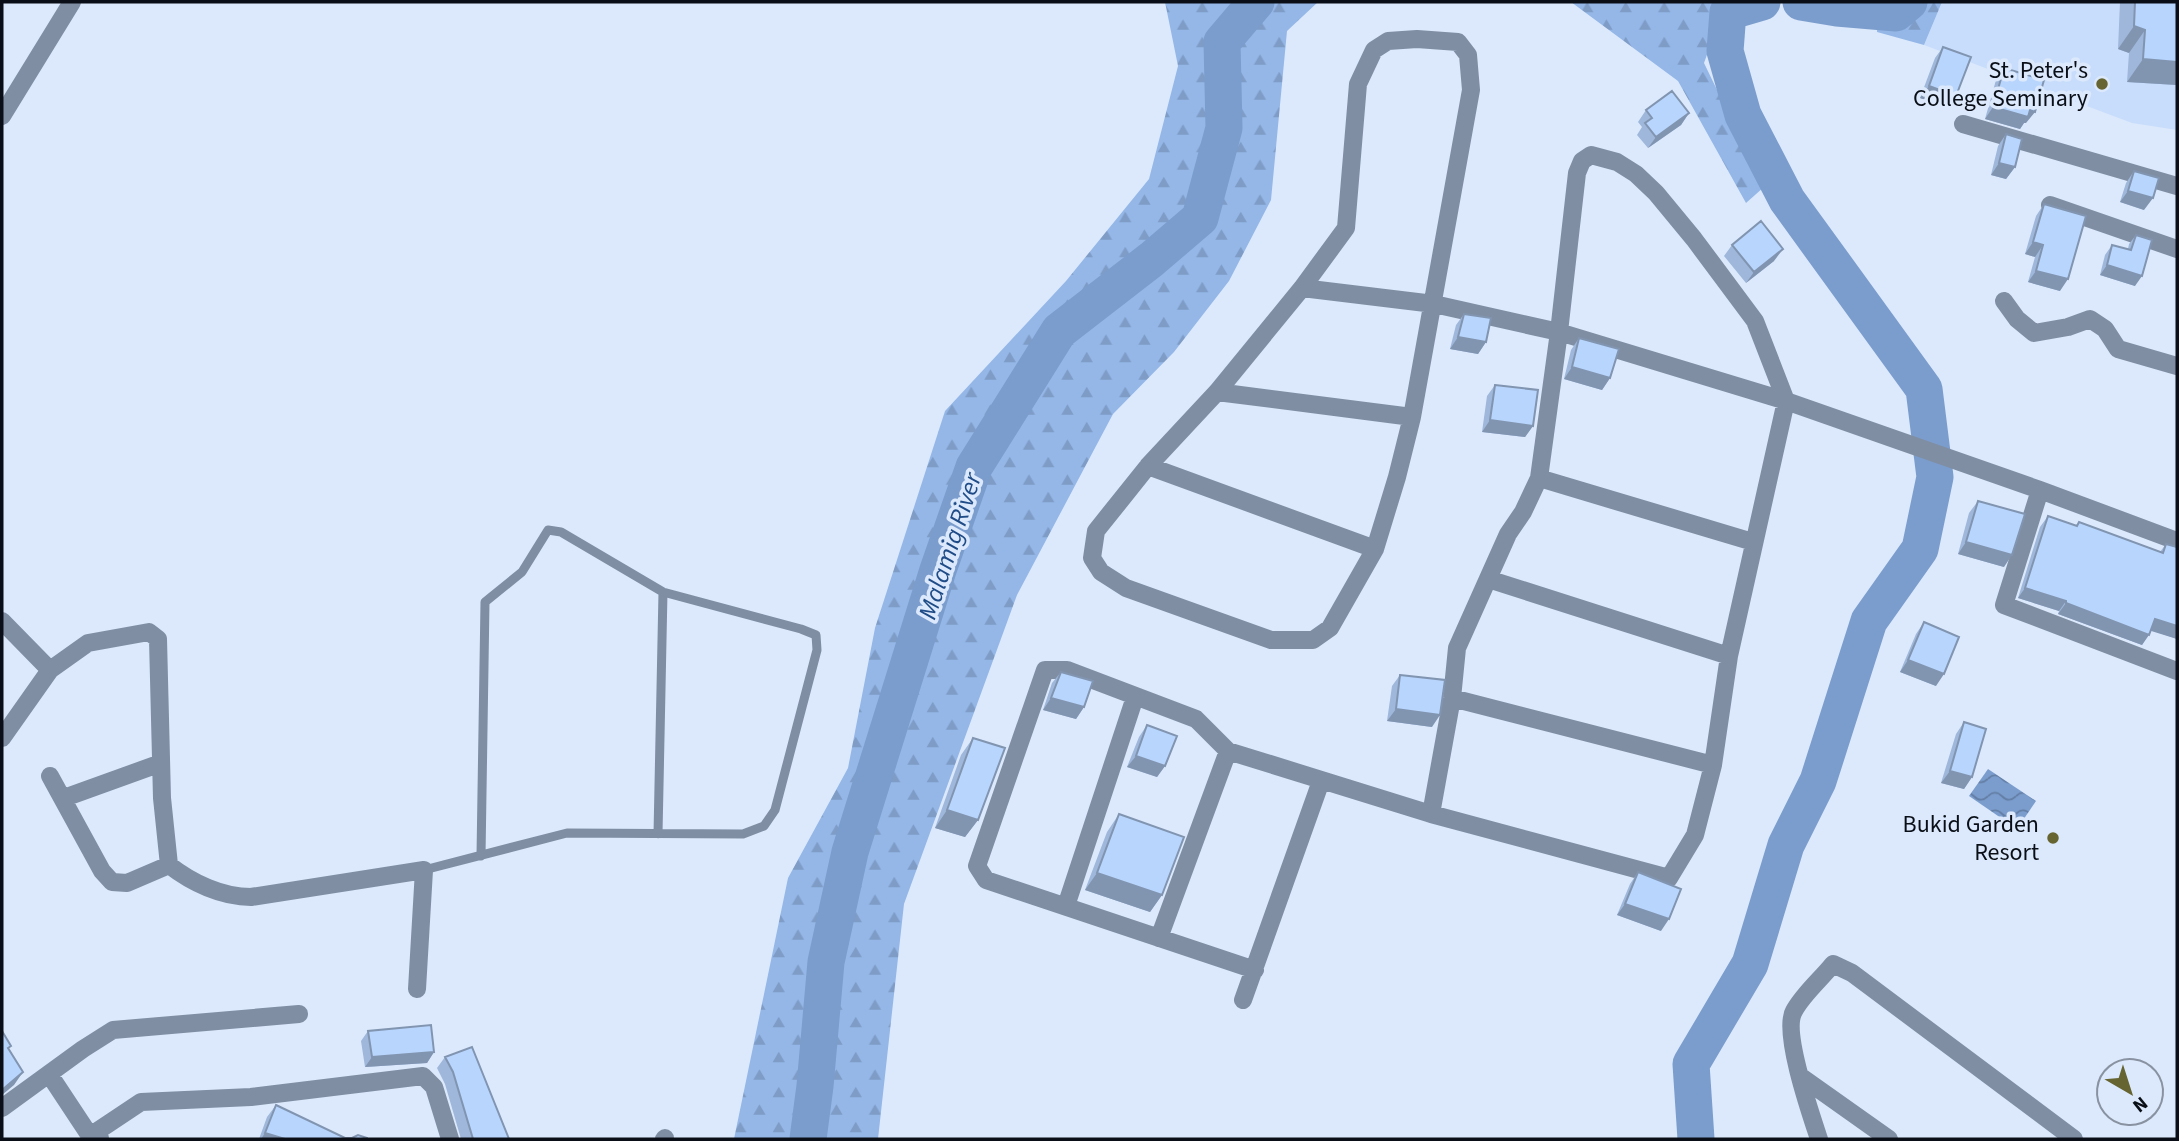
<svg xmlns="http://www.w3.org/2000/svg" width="2179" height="1141" viewBox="0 0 2179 1141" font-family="'Source Sans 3',sans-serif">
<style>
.built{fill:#c8ddfb}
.forest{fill:url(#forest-firs)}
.water{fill:url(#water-waves)}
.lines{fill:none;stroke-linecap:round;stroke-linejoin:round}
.river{stroke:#7b9dcd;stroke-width:37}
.service{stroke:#7f8ea3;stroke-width:9}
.minor{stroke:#7f8ea3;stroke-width:18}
.wall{fill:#9eb7da}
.shaded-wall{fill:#8195b1}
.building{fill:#b8d5fd;stroke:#8195b1;stroke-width:2}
.poi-dot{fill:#666431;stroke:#dce9fc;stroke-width:2.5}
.labels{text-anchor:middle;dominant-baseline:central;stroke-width:7;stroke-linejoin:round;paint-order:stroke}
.poi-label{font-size:24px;fill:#0a0f17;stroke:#dce9fc;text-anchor:end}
.water-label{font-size:26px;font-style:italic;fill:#1f4c87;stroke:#dce9fc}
</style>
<defs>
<pattern id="forest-firs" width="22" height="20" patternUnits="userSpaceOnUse" patternTransform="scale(1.75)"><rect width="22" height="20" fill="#94b7e8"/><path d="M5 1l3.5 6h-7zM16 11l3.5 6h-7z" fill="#7e9cc6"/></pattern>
<pattern id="water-waves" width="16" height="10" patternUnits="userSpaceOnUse" patternTransform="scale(1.75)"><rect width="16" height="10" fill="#7b9dcd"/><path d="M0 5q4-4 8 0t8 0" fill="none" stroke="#637ea5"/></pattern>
</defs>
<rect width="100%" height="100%" fill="#dce9fc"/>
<path class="built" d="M 1942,2 L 2177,2 L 2177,130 L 2132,123 L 1924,45 Z"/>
<path class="forest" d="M 1165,2 L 1318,2 L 1287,31 L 1271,200 L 1229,281 L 1174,352 L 1113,414 L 1017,595 L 904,904 L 878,1139 L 734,1139 L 788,878 L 848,768 L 875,628 L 945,411 L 1066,281 L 1149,179 L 1178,66 Z
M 1571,2 L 1726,2 L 1704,63 L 1764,187 L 1746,203 L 1678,81 Z
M 1878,2 L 1942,2 L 1924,45 L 1877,32 Z"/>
<path class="water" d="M 1988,769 L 2036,801 L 2017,829 L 1969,796 Z"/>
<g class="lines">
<path class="river" d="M 1801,2 L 1837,8 L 1896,13 L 1909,2
M 1728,12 L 1762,2
M 808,1139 L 815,1086 L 826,962 L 850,852 L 938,570 L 974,467 L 1059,331 L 1152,259 L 1200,218 L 1224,128 L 1222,42 L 1256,2
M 1696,1139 L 1691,1064 L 1750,964 L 1786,845 L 1818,781 L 1869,621 L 1920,549 L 1935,477 L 1924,389 L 1787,200 L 1743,115 L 1725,51 L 1728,12"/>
<path class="service" d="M 658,834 L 663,592
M 424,870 L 567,833 L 743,834 L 764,826 L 775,810 L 817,650 L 816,635 L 801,629 L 663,592 L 561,532 L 548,530 L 522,572 L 485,602 L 481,856"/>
<path class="minor" d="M 1417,39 L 1458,42 L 1468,55 L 1471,90 L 1412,417 L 1397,477 L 1375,549 L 1330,628 L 1313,640 L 1271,640 L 1126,588 L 1101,572 L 1092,558 L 1096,531 L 1148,466 L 1217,392 L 1302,288 L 1346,228 L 1358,84 L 1374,50 L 1388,41 Z
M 2,116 L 72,2
M 1963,124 L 2177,186
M 2050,205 L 2177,249
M 1302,288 L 1434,304 L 1559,332 L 1786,401 L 2040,490 L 2177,541
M 2004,301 L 2017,319 L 2034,333 L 2068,327 L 2090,319 L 2105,329 L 2118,349 L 2177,366
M 1217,392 L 1412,417
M 1148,466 L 1375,549
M 1539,478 L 1753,542
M 2040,490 L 2004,605 L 2177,671
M 1488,579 L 1729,656
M 2,621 L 50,670
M 1452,698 L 1713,765
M 2,738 L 50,670 L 88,643 L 149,632 L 158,639 L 162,798 L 169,865 C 192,883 222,897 251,897 L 424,870 L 417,989
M 50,776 L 102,871 L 112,882 L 127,883 L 169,865
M 64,798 L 161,763
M 1066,906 L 1135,697
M 1159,938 L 1228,751
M 1255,970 L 986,880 L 977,866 L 1045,670 L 1067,670 L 1196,719 L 1228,751 L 1431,814 L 1669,878 L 1695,835 L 1713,765 L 1729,656 L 1786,401 L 1755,321 L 1694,239 L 1656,193 L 1636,174 L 1617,162 L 1591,155 L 1582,161 L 1577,173 L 1559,332 L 1539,478 L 1523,512 L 1508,534 L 1457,648 L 1452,698 L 1431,814
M 1243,1000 L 1321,781
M 49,1074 L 90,1136 L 100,1138
M 1800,1076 L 1889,1139
M 2,1108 L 83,1049 L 113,1030 L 299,1014
M 90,1136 L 141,1102 L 251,1097 L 423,1076 L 434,1087 L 450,1139
M 664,1139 L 665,1138
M 1819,1139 C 1811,1115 1782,1031 1794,1011 C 1803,994 1821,979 1833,964 L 1852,973 L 2074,1139"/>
</g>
<path class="wall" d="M 2120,2 L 2177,2 L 2177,85 L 2127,82 L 2129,53 L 2118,49 Z
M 1943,47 L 1948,108 L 1920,98 L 1935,58 Z
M 2004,68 L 2026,123 L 2024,123 L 2020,129 L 1985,119 L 1996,80 Z
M 1646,110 L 1689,113 L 1681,125 L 1648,148 L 1637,135 L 1642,127 L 1638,122 Z
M 2006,134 L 2015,167 L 2006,179 L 1991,175 L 1998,146 Z
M 2134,171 L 2144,210 L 2120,202 L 2126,183 Z
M 2044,204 L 2060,291 L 2028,282 L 2035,257 L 2025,254 L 2036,216 Z
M 2136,235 L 2135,286 L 2100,275 L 2105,255 L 2112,245 L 2128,249 L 2129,244 Z
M 1732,245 L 1774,261 L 1746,283 L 1724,256 Z
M 1464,314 L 1486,342 L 1478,354 L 1450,349 L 1456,325 Z
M 1579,338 L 1610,378 L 1602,390 L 1564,379 L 1571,350 Z
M 1495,385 L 1533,426 L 1525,437 L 1482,432 L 1487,396 Z
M 1978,501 L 2004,567 L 1958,554 L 1969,513 Z
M 2048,516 L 2076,526 L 2079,522 L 2160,552 L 2166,544 L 2177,547 L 2177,639 L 2151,630 L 2142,645 L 2058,614 L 2059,611 L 2018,598 L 2040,527 Z
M 1924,622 L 1936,686 L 1900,672 L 1916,634 Z
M 1061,672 L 1084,707 L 1076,719 L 1043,710 L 1052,683 Z
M 1400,675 L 1432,727 L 1387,721 L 1392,686 Z
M 1964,722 L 1972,777 L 1964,789 L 1941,783 L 1956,734 Z
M 1147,725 L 1165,766 L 1157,777 L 1127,767 L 1139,737 Z
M 973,738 L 978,820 L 965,837 L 935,828 L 961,755 Z
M 1119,814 L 1162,895 L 1150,912 L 1085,890 L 1107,832 Z
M 1638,872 L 1661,931 L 1617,915 L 1630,884 Z
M 368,1031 L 434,1052 L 427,1063 L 365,1067 L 361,1041 Z
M 445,1057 L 509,1139 L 461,1139 L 445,1084 L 437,1068 Z
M 276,1105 L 345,1138 L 367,1139 L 259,1139 L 267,1117 Z"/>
<path class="shaded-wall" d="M 2134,26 L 2145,30 L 2129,53 L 2118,49 Z
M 2143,59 L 2177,62 L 2177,85 L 2127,82 Z
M 1929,86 L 1956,96 L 1948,108 L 1920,98 Z
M 1993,107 L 2030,110 L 2035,112 L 2026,123 L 2024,123 L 2020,129 L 1985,119 Z
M 1689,113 L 1681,125 L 1648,148 L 1656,137 Z
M 1999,163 L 2015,167 L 2006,179 L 1991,175 Z
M 2128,191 L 2153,198 L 2144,210 L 2120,202 Z
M 2033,242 L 2043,245 L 2035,257 L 2025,254 Z
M 1783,249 L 1774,261 L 1746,283 L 1754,272 Z
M 2107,265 L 2142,276 L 2135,286 L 2100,275 Z
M 2036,271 L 2068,279 L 2060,291 L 2028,282 Z
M 1458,337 L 1486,342 L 1478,354 L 1450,349 Z
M 1572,367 L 1610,378 L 1602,390 L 1564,379 Z
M 1490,420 L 1533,426 L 1525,437 L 1482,432 Z
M 1966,542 L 2012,555 L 2004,567 L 1958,554 Z
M 2025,588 L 2066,601 L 2059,611 L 2018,598 Z
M 2066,603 L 2149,635 L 2142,645 L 2058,614 Z
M 2155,619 L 2177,626 L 2177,639 L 2148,630 Z
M 1908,660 L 1944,674 L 1936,686 L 1900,672 Z
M 1051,698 L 1084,707 L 1076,719 L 1043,710 Z
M 1396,709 L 1440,715 L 1432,727 L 1387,721 Z
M 1136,756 L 1165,766 L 1157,777 L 1127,767 Z
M 1950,771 L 1972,777 L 1964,789 L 1941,783 Z
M 947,810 L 978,820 L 965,837 L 935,828 Z
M 1097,873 L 1162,895 L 1150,912 L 1085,890 Z
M 1625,904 L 1669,919 L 1661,931 L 1617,915 Z
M 434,1052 L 427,1063 L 365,1067 L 372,1057 Z
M 23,1072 L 14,1085 L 2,1095 L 2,1090 Z
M 265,1133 L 285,1139 L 261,1139 Z"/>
<path class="building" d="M 2135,2 L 2177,2 L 2177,62 L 2143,59 L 2145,30 L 2134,26 Z
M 1943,47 L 1971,57 L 1956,96 L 1929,86 Z
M 2004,68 L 2044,80 L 2035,112 L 2030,110 L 2028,117 L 1993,107 Z
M 1672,91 L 1689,113 L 1656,137 L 1645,123 L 1652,118 L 1646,110 Z
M 2006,134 L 2022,139 L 2015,167 L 1999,163 Z
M 2134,171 L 2159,178 L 2153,198 L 2128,191 Z
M 2044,204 L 2086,216 L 2068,279 L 2036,271 L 2043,245 L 2033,242 Z
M 1761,221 L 1783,249 L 1754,272 L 1732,245 Z
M 2136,235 L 2152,240 L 2142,276 L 2107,265 L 2112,245 L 2131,250 Z
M 1464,314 L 1491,318 L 1486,342 L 1458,337 Z
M 1579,338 L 1619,349 L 1610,378 L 1572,367 Z
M 1495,385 L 1538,390 L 1533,426 L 1490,420 Z
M 1978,501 L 2025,514 L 2012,555 L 1966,542 Z
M 2048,516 L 2077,526 L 2079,522 L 2163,553 L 2166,544 L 2177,547 L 2177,626 L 2155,619 L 2149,635 L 2066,603 L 2066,601 L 2025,588 Z
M 1924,622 L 1959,637 L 1944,674 L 1908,660 Z
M 1061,672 L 1093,681 L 1084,707 L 1051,698 Z
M 1400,675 L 1445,680 L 1440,715 L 1396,709 Z
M 1964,722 L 1986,729 L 1972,777 L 1950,771 Z
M 1147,725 L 1177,736 L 1165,766 L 1136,756 Z
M 973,738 L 1005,748 L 978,820 L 947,810 Z
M 1119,814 L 1184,837 L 1162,895 L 1097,873 Z
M 1638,872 L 1681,889 L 1669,919 L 1625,904 Z
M 431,1025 L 434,1052 L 372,1057 L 368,1031 Z
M 2,1031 L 11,1046 L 8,1048 L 23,1072 L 2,1090 Z
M 472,1047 L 509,1139 L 473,1139 L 453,1072 L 445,1057 Z
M 276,1105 L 345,1138 L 352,1138 L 358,1135 L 367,1138 L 367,1139 L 285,1139 L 265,1133 Z"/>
<g class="poi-dot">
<circle cx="2102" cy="84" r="7"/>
<circle cx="2053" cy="838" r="7"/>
</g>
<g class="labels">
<g class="poi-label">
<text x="2088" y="70">St. Peter's<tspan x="2088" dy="28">College Seminary</tspan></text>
<text x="2039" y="824">Bukid Garden<tspan x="2039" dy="28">Resort</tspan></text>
</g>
<g class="water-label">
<text transform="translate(950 546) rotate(-72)">Malamig River</text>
</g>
</g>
<rect width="2179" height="1141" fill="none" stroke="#0a0f17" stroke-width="7"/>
<g transform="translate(2130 1092) rotate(141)"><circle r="33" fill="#dce9fc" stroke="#8892a0" stroke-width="2"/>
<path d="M0-5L12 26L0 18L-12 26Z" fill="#666431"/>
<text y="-10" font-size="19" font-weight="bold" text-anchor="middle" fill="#0a0f17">N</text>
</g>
</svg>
